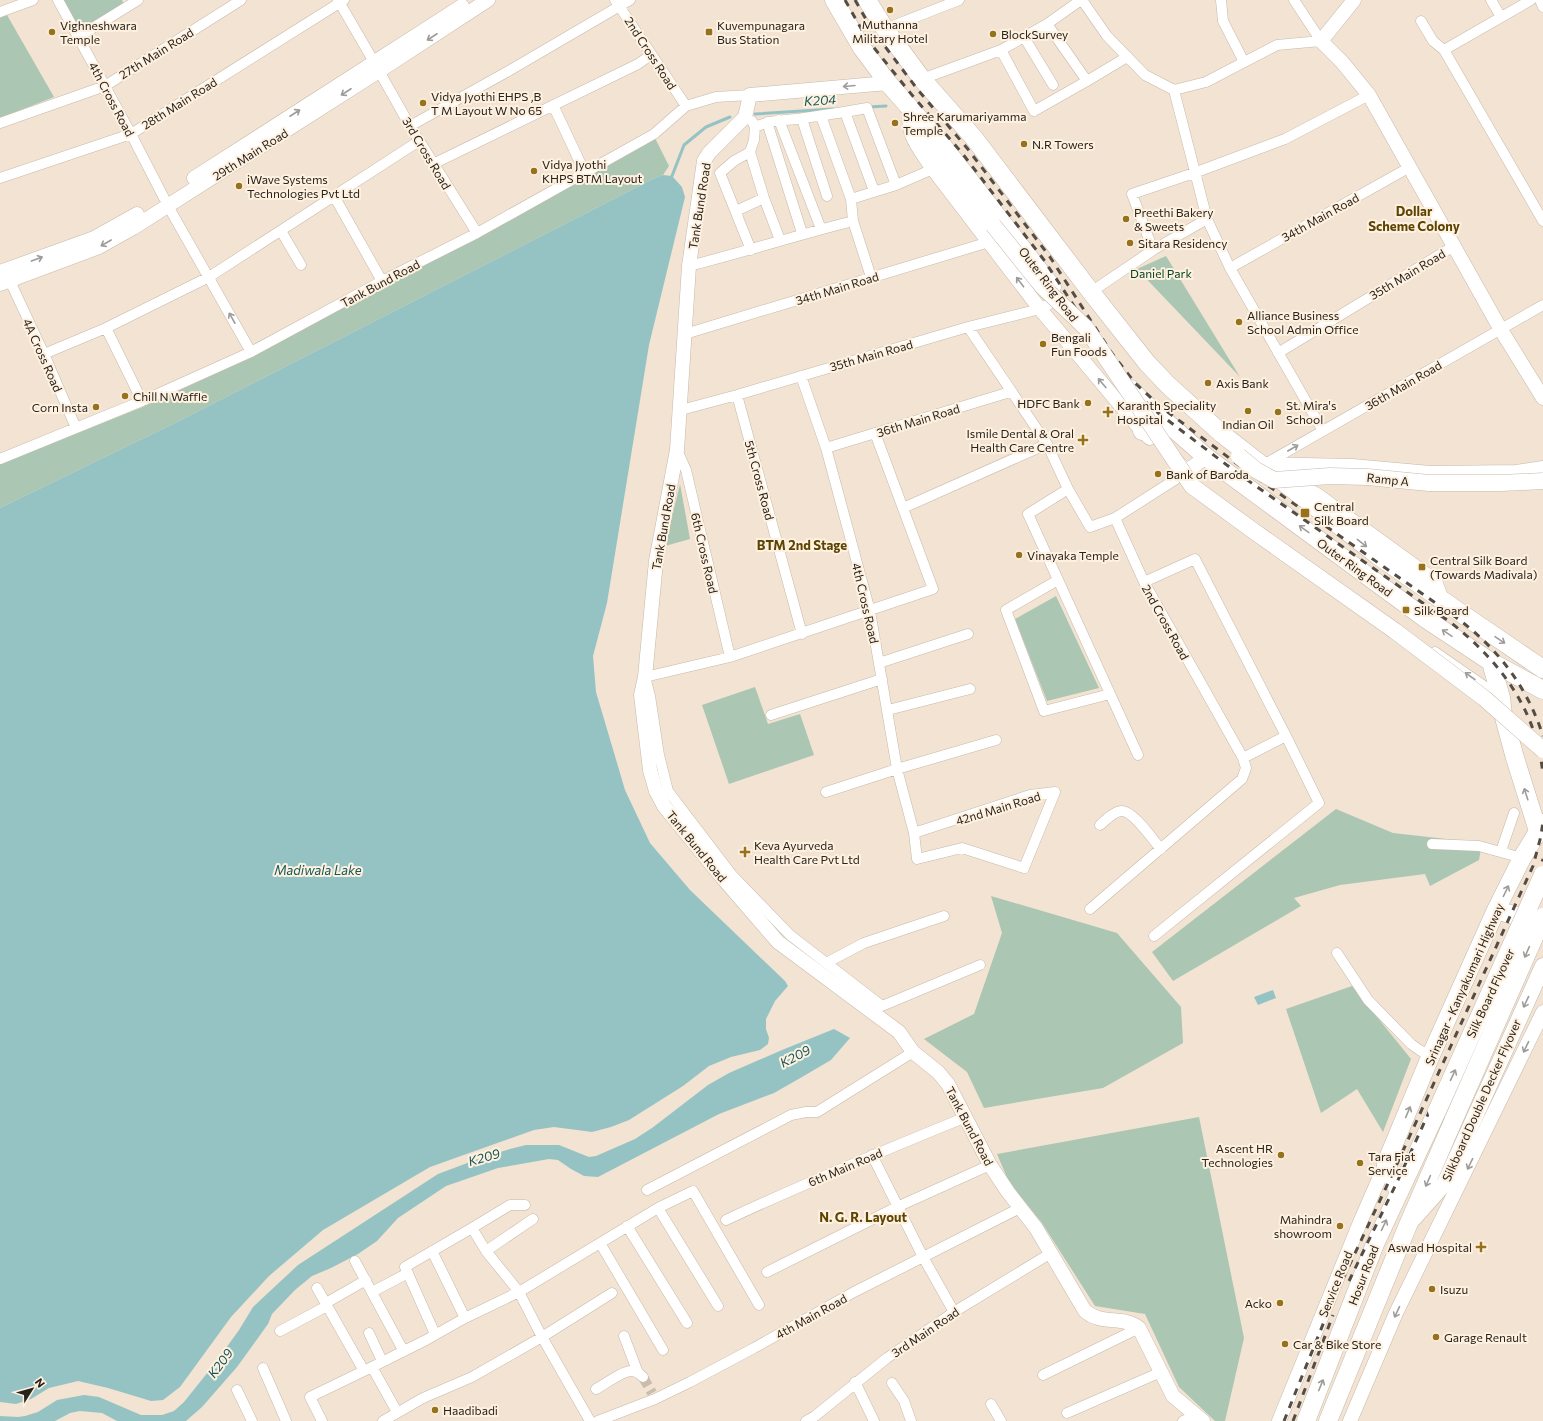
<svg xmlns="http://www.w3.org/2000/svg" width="1543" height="1421" viewBox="0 0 1543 1421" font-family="Commissioner,sans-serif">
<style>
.green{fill:#abc6b3}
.water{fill:#95c3c4}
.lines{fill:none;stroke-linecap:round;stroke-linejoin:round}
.stream{stroke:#95c3c4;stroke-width:3}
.street-tunnel{stroke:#cabcae;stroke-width:10;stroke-dasharray:10 5;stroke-linecap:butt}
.street-casing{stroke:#c6b9a9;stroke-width:11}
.secondary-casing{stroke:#c6b9a9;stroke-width:15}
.primary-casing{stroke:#c6b9a9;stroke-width:17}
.highway-casing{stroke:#c6b9a9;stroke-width:19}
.street{stroke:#fff;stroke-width:10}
.secondary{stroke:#fff;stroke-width:14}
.primary{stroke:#fff;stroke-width:16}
.highway{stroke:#fff;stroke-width:18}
.rail{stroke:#554d44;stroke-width:3;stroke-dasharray:7 7;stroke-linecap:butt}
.primary-bridge-casing{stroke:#c6b9a9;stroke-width:17;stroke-linecap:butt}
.highway-bridge-casing{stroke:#c6b9a9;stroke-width:19;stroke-linecap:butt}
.primary-bridge{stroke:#fff;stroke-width:16}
.highway-bridge{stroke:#fff;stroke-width:18}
.oneway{stroke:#9e9c99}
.poi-dot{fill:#95721b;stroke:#fff1e0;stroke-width:1.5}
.labels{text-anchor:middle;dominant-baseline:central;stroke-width:4;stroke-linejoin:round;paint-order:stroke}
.poi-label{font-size:12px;fill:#28221c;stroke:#fff1e0;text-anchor:start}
.street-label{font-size:12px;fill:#28221c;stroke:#fff1e0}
.park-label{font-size:12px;fill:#054223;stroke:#fff1e0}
.water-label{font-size:13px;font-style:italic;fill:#155758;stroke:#fff1e0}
.neighbourhood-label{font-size:13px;font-weight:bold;fill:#5c4404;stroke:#fff1e0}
</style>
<rect width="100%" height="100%" fill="#f2e3d3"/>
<path class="green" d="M 60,0 L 122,0 L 125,7 L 79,35 Z
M 7,15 L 54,97 L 0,118 L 0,18 Z
M 655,138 L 669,166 L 663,175 L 655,178 L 175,423 L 0,508 L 0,464 L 145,406 L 254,356 Z
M 1166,256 L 1240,377 L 1137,269 Z
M 680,484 L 690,539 L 665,546 Z
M 1056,596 L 1099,688 L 1047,701 L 1015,619 Z
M 755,687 L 768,724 L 800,714 L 814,755 L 729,784 L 702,705 Z
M 1336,809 L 1393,833 L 1482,843 L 1479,860 L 1430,886 L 1425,874 L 1340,885 L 1294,898 L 1301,906 L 1173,981 L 1152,952 Z
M 991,896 L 1117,933 L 1181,1007 L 1183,1043 L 1103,1088 L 984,1108 L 967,1072 L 924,1039 L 974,1014 L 1002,933 Z
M 1352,986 L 1411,1059 L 1383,1132 L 1357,1089 L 1321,1113 L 1286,1009 Z
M 1199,1117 L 1244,1338 L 1225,1421 L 1215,1421 L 1179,1387 L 1145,1314 L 1095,1306 L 1042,1223 L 1009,1182 L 997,1154 Z"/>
<path class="water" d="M 663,175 L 672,176 L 682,187 L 685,197 L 649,345 L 607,603 L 593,656 L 596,692 L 625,790 L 650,843 L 690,890 L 785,981 L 788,986 L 775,1001 L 766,1019 L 766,1029 L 769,1038 L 768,1044 L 760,1050 L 731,1057 L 709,1066 L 683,1086 L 629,1120 L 611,1127 L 592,1132 L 554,1127 L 534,1130 L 430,1167 L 323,1230 L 269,1276 L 231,1317 L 180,1387 L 163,1400 L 151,1401 L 108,1388 L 78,1381 L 49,1388 L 31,1399 L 16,1404 L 0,1402 L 0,508 L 175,423 L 655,178 Z
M 1273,990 L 1276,998 L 1258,1005 L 1254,997 Z
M 834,1029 L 850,1038 L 831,1060 L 802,1077 L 774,1093 L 719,1114 L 598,1177 L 584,1176 L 571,1169 L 558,1160 L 549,1159 L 498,1168 L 446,1186 L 398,1218 L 377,1241 L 358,1254 L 331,1268 L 312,1276 L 295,1290 L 272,1314 L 268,1324 L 237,1367 L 202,1407 L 186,1421 L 117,1421 L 102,1413 L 80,1411 L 70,1413 L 55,1421 L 0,1421 L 0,1416 L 18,1417 L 25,1416 L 38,1412 L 57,1400 L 84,1395 L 99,1397 L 141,1415 L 162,1415 L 174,1411 L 184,1402 L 216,1362 L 239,1330 L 253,1307 L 298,1265 L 438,1174 L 478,1159 L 510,1149 L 526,1145 L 559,1145 L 589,1157 L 596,1156 L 635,1139 L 652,1128 L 708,1085 L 729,1073 L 782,1050 Z"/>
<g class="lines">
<path class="stream" d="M 869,107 L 886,106
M 755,114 L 833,109
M 672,176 L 684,145 L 706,127 L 730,117"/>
<path class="street-tunnel" d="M 643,1377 L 652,1393"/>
<defs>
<path id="street" d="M 58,0 L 131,134 L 164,198
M 338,0 L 374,62
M 615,0 L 686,106
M 1082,0 L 1107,36 L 1145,75 L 1174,90
M 1221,0 L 1223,21 L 1244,62
M 1294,0 L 1321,41
M 1491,0 L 1501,17
M 1540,0 L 1543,7
M 0,12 L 33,0
M 1421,21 L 1433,41 L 1444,50 L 1543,221
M 885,29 L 959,0
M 78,37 L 138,0
M 1024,37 L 1053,85
M 1001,50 L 1034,111 L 1087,81 L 1047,24
M 1444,50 L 1531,0
M 379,71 L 410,126 L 477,233
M 922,79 L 1001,50 L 1047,24 L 1081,0
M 1087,81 L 1127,57
M 1174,90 L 1207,219 L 1230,268 L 1323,431
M 1174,90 L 1206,82 L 1277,45 L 1321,41
M 553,105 L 585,173
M 845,112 L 874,191
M 821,116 L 851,199 L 853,221
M 802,119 L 827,196
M 779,120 L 821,229
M 752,121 L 755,127 L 754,140 L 750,152 L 764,198 L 780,240
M 767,122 L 802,233
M 0,123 L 105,86 L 241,0
M 410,126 L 512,69 L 630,0
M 755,127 C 773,119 785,121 804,118 C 825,115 846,112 867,108 L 896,185
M 750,152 L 734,161 L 720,173 L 751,250
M 433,164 L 638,64 L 651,55
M 0,178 L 131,134 L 344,0
M 334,196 L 382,281
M 851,199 L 896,185 L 933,169
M 168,206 L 251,352
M 736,211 L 764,198
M 281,231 L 301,265
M 1153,250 L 1132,194 L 1194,173 L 1285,139 L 1369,95
M 689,266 C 744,252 798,235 853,221 L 871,277
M 1230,268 L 1410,167
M 10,281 L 44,354 L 76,428
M 1091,292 L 1153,250 L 1207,219
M 968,327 L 1047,444 L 1068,489 L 1090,527 L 1115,518 L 1144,582 L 1243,758 L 1246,768 L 1242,779 L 1090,909
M 106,328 L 142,401
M 685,334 L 989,242 L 994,239
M 1278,353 L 1454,246
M 44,354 L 106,328 L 209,277 L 419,141
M 801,376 L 826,448 L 870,611 L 897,769 L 914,833 L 917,859 L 962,848 L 1024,868 L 1055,792 L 1030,795 L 914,833
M 737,395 L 802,634
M 681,410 L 737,395 L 968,327 L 1040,309 L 1060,298
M 875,433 L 933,589 L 730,657 L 645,677 L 650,696 L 659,755 L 668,791 L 687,816 L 732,875 L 790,935 L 882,1006 L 980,965
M 826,448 L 1010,392
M 677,450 L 686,470 L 730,657
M 0,459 L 142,401 L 251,352 L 382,281 L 477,233 L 654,134 L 686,106 L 716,97 L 750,95
M 1265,464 L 1543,305
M 1068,489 L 1028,514 L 1138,755
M 903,508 L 1047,444
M 1115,518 L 1187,472
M 1058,580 L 1006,610 L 1044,711 L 1110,694
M 1144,582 L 1195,559 L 1286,736 L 1319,803 L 1154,936
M 1435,652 L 1500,697
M 879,663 L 968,634
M 888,710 L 970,689
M 771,715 L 882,679
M 1243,758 L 1286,736
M 826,792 L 897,769 L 996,740
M 1100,825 C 1106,820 1113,812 1121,811 C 1132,809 1153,840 1161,849
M 1432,844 L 1479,846 L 1522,858
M 1501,851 L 1514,813
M 1337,953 L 1368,1000 L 1411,1044 L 1421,1051 L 1431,1055
M 826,963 L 864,943 L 944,916
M 872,1155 L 923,1257 L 954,1312
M 647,1190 L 791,1115 L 806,1112 L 817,1112 L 913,1052
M 658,1208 L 718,1306
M 726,1220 C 805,1183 885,1150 966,1117
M 627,1226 L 687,1323
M 472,1228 L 510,1205 L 525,1205
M 600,1243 L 663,1350
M 432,1251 L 465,1318
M 486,1251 L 533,1219
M 355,1261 L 403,1350
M 767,1272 L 897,1207 L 990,1165
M 317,1288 L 364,1371
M 372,1292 L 408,1273
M 326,1303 L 366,1280
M 280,1331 L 327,1306
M 369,1333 L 382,1361
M 435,1334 L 405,1267 L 472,1228 L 486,1251 L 519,1292 L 658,1208 L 693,1191 L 759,1305
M 624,1336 L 638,1373
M 263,1368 L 286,1421
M 1043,1375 L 1139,1328
M 855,1382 L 874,1421
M 892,1383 L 904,1401 L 911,1421
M 596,1389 C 604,1385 622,1371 631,1371 C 636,1371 640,1374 643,1377
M 237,1390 L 252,1421
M 991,1404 L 1001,1421
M 397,1412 L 372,1367 L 426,1340 L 465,1318 L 519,1292 L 542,1337 L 590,1421
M 1067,1413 L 1161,1372
M 322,1421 L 310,1397 L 372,1367
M 383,1421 L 423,1398 L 472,1377 L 542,1337 L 612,1293
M 598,1421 L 655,1399 L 690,1382 L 754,1348 L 854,1292 L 1020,1208
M 806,1421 L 815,1416 L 887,1358 L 954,1312 L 1051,1253
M 1183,1421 L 1196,1415"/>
<path id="secondary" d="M 1354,0 L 1321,41 L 1342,62 L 1369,95 L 1501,330 L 1543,398
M 888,83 L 750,95 L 745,117 L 709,153 L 704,161 L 689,266 L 677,450 L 656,561 L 645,677 L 641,695 L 650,770 L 656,791 L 664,806 L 721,876 L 778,942 L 899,1032 L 913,1052 L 938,1072 L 948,1084 L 990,1165 L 1008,1192 L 1036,1228 L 1085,1311 C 1103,1326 1122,1315 1139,1328 L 1173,1396 L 1203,1421
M 911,110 C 904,131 919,148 930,165 L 1040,309 L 1142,431 L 1150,438
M 194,178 L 462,6
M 0,272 L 94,238 L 137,214
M 0,284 L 99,247 L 133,228 L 379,71 L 488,0
M 1176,461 L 1187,471 L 1206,457
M 1293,482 L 1317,495 L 1435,581 L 1442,600
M 1279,1421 L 1361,1220 L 1386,1163
M 1350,1421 L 1396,1313 L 1543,1012"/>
<path id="primary" d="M 919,123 L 920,132 L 989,220
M 1263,465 L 1352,467 L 1430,474 L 1516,473 L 1543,469
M 1414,1218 L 1445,1183 L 1543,966"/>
<path id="highway" d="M 834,0 L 862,48 L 888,83 L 939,141 L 1052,287
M 867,0 L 885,29 L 922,79 L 974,138 L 1091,292 L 1147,363 L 1168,385 L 1222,434 L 1377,555 L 1468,618 L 1543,669
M 1131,389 L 1140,399 L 1206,457 L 1426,619 L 1491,662 L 1543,690
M 1142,431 L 1170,428
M 1491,662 L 1501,698 L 1503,714 L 1515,758 L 1538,831
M 1496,910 L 1538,922
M 1399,1193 L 1386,1163 L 1431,1055 L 1496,910 L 1522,858 L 1543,823
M 1306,1421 L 1375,1244 L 1437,1111
M 1328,1421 L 1408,1225 L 1454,1119"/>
</defs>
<use href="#street" class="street-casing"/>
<use href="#secondary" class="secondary-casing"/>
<use href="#primary" class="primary-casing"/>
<use href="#highway" class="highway-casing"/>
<use href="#street" class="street"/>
<use href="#secondary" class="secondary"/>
<use href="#primary" class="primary"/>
<use href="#highway" class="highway"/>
<path class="rail" d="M 845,0 L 867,39 L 912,95 L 962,153 L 1044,260 L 1106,355 L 1130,388 L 1157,412 L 1236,472 L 1450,622 C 1500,661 1537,710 1543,775
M 855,0 L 871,28 L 918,90 L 967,148 L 1050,257 L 1111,352 L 1135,383 L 1161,407 L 1240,466 L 1454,616 C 1497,647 1527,686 1543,736
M 1349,1281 L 1398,1180 L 1540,869 L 1543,859
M 1284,1421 L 1332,1302 L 1391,1177 L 1533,866 L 1541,836 L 1543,821
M 1293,1421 L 1333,1315"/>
<defs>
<path id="primary-bridge" d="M 993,225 L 1042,286 L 1086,328 L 1192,486 L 1255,532 L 1395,631 L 1484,698 L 1543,750
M 1239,456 L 1256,470 L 1274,480 L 1330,476 L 1368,477 L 1429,483 L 1501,483 L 1543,481"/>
<path id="highway-bridge" d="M 1437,1111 L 1543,875
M 1454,1119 L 1543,917"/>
</defs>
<use href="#primary-bridge" class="primary-bridge-casing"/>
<use href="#highway-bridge" class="highway-bridge-casing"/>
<use href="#primary-bridge" class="primary-bridge"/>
<use href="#highway-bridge" class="highway-bridge"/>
</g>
<defs><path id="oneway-shaft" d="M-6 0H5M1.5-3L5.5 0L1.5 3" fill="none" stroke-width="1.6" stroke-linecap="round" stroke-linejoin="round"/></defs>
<g class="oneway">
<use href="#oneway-shaft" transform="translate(432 37) rotate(147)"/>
<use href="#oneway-shaft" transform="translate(849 86) rotate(175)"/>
<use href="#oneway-shaft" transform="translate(346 92) rotate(147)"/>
<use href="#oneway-shaft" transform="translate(295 113) rotate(-33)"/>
<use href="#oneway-shaft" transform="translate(106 243) rotate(150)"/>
<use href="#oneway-shaft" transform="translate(37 259) rotate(-20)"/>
<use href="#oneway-shaft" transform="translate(1020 282) rotate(-127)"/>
<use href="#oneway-shaft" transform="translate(232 318) rotate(-119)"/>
<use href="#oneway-shaft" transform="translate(1102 383) rotate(-130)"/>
<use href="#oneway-shaft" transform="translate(1293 448) rotate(-30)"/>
<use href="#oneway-shaft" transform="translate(1304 529) rotate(-144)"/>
<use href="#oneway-shaft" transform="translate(1362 543) rotate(38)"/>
<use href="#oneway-shaft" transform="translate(1447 633) rotate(-146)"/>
<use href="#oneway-shaft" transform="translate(1500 640) rotate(34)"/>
<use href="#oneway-shaft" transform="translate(1470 676) rotate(-145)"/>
<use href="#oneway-shaft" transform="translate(1526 794) rotate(-108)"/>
<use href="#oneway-shaft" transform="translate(1506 891) rotate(-64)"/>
<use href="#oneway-shaft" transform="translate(1527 952) rotate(114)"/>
<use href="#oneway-shaft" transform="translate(1526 1002) rotate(115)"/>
<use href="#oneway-shaft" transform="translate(1526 1047) rotate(116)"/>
<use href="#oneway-shaft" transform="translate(1453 1075) rotate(-65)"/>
<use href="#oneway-shaft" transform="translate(1408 1112) rotate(-67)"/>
<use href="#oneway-shaft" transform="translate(1470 1164) rotate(116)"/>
<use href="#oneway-shaft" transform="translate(1428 1181) rotate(114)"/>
<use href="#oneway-shaft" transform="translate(1384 1225) rotate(-65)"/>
<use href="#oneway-shaft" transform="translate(1397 1312) rotate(115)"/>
<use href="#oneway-shaft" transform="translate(1321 1385) rotate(-68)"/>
</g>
<g class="poi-dot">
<circle cx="890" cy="10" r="4"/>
<circle cx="52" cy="32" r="4"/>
<rect x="705" y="28" width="8" height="8" rx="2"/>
<circle cx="993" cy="34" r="4"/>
<circle cx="423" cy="103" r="4"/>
<circle cx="895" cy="123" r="4"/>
<circle cx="1024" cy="144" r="4"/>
<circle cx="534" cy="171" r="4"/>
<circle cx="239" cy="186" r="4"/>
<circle cx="1126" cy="219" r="4"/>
<circle cx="1130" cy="243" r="4"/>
<circle cx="1239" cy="322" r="4"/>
<circle cx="1043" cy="344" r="4"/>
<circle cx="1208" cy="383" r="4"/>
<circle cx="125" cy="396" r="4"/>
<circle cx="1088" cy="403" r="4"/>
<circle cx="96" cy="407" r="4"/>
<circle cx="1248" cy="411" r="4"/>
<path d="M1106 406h4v4h4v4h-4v4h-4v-4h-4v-4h4z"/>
<circle cx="1278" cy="412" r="4"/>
<path d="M1081 434h4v4h4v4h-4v4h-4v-4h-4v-4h4z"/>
<circle cx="1158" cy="474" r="4"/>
<rect x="1300" y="508" width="10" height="10" rx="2"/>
<circle cx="1019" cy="555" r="4"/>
<rect x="1418" y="563" width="8" height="8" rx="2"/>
<rect x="1402" y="606" width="8" height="8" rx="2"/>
<path d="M743 846h4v4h4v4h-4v4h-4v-4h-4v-4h4z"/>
<circle cx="1281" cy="1155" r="4"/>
<circle cx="1360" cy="1163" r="4"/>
<circle cx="1340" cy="1226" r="4"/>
<path d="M1479 1241h4v4h4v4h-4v4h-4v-4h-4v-4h4z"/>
<circle cx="1432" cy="1289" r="4"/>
<circle cx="1280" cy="1303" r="4"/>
<circle cx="1436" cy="1337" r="4"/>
<circle cx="1285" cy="1344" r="4"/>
<circle cx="435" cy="1410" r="4"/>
</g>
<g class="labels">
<g class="poi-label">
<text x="890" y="24" text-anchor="middle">Muthanna<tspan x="890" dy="14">Military Hotel</tspan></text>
<text x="60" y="25">Vighneshwara<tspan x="60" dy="14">Temple</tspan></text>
<text x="717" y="25">Kuvempunagara<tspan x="717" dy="14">Bus Station</tspan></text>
<text x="1001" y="34">BlockSurvey</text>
<text x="431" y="96">Vidya Jyothi EHPS ,B<tspan x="431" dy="14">T M Layout W No 65</tspan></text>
<text x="903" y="116">Shree Karumariyamma<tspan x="903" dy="14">Temple</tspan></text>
<text x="1032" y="144">N.R Towers</text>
<text x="542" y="164">Vidya Jyothi<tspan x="542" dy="14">KHPS BTM Layout</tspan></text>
<text x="247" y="179">iWave Systems<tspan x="247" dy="14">Technologies Pvt Ltd</tspan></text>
<text x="1134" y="212">Preethi Bakery<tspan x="1134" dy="14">&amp; Sweets</tspan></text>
<text x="1138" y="243">Sitara Residency</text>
<text x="1247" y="315">Alliance Business<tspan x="1247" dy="14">School Admin Office</tspan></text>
<text x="1051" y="337">Bengali<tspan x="1051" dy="14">Fun Foods</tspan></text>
<text x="1216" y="383">Axis Bank</text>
<text x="133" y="396">Chill N Waffle</text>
<text x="1080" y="403" text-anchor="end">HDFC Bank</text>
<text x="1117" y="405">Karanth Speciality<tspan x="1117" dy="14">Hospital</tspan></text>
<text x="1286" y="405">St. Mira's<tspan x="1286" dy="14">School</tspan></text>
<text x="88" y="407" text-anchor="end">Corn Insta</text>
<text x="1248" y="424" text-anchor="middle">Indian Oil</text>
<text x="1074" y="433" text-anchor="end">Ismile Dental &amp; Oral<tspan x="1074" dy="14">Health Care Centre</tspan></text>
<text x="1166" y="474">Bank of Baroda</text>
<text x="1314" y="506">Central<tspan x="1314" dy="14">Silk Board</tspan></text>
<text x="1027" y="555">Vinayaka Temple</text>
<text x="1430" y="560">Central Silk Board<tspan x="1430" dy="14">(Towards Madivala)</tspan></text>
<text x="1414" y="610">Silk Board</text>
<text x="754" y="845">Keva Ayurveda<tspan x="754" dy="14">Health Care Pvt Ltd</tspan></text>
<text x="1273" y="1148" text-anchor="end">Ascent HR<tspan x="1273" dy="14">Technologies</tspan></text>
<text x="1368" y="1156">Tara Fiat<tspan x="1368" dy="14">Service</tspan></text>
<text x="1332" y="1219" text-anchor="end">Mahindra<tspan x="1332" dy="14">showroom</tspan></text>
<text x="1472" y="1247" text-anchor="end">Aswad Hospital</text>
<text x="1440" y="1289">Isuzu</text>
<text x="1272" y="1303" text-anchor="end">Acko</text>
<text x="1444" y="1337">Garage Renault</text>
<text x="1293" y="1344">Car &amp; Bike Store</text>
<text x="443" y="1410">Haadibadi</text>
</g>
<g class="street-label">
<text transform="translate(156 53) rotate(-32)">27th Main Road</text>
<text transform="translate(651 53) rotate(57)">2nd Cross Road</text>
<text transform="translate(112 99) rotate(62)">4th Cross Road</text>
<text transform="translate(179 103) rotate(-32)">28th Main Road</text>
<text transform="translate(427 153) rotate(59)">3rd Cross Road</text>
<text transform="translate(250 154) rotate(-32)">29th Main Road</text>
<text transform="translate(699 206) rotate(-81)">Tank Bund Road</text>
<text transform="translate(1320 217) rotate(-29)">34th Main Road</text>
<text transform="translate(1407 274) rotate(-31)">35th Main Road</text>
<text transform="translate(380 283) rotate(-28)">Tank Bund Road</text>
<text transform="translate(1049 284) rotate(53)">Outer Ring Road</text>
<text transform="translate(837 288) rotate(-17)">34th Main Road</text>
<text transform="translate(43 355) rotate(66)">4A Cross Road</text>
<text transform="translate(871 355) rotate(-16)">35th Main Road</text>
<text transform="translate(1403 385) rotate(-30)">36th Main Road</text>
<text transform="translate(918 420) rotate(-17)">36th Main Road</text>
<text transform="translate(1388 479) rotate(6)">Ramp A</text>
<text transform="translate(760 480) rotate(75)">5th Cross Road</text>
<text transform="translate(663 527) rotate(-80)">Tank Bund Road</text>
<text transform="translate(705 553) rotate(77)">6th Cross Road</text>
<text transform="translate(1355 567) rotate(36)">Outer Ring Road</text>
<text transform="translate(866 603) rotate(77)">4th Cross Road</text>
<text transform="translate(1166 622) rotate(61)">2nd Cross Road</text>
<text transform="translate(998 808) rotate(-17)">42nd Main Road</text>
<text transform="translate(697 846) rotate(51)">Tank Bund Road</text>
<text transform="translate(1464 984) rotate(-66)">Srinagar - Kanyakumari Highway</text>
<text transform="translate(1490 993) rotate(-65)">Silk Board Flyover</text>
<text transform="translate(1481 1100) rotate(-66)">Silkboard Double Decker Flyover</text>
<text transform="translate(970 1126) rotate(62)">Tank Bund Road</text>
<text transform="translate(845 1167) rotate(-23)">6th Main Road</text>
<text transform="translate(1363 1275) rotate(-69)">Hosur Road</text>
<text transform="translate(1335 1284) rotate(-68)">Service Road</text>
<text transform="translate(811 1316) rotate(-29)">4th Main Road</text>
<text transform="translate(925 1332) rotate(-34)">3rd Main Road</text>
</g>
<g class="park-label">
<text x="1161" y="273">Daniel Park</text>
</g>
<g class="water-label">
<text transform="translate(820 100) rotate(-4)">K204</text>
<text x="318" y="870">Madiwala Lake</text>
<text transform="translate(795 1056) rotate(-28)">K209</text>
<text transform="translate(484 1157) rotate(-16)">K209</text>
<text transform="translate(220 1363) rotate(-54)">K209</text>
</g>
<g class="neighbourhood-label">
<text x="1414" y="211">Dollar<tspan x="1414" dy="15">Scheme Colony</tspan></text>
<text x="802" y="545">BTM 2nd Stage</text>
<text x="863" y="1217">N. G. R. Layout</text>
</g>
</g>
<g transform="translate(32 1389) rotate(53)" stroke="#fff1e0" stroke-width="3" paint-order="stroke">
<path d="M0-3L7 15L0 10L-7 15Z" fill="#28221c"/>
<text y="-6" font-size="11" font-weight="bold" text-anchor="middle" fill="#28221c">N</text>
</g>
</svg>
